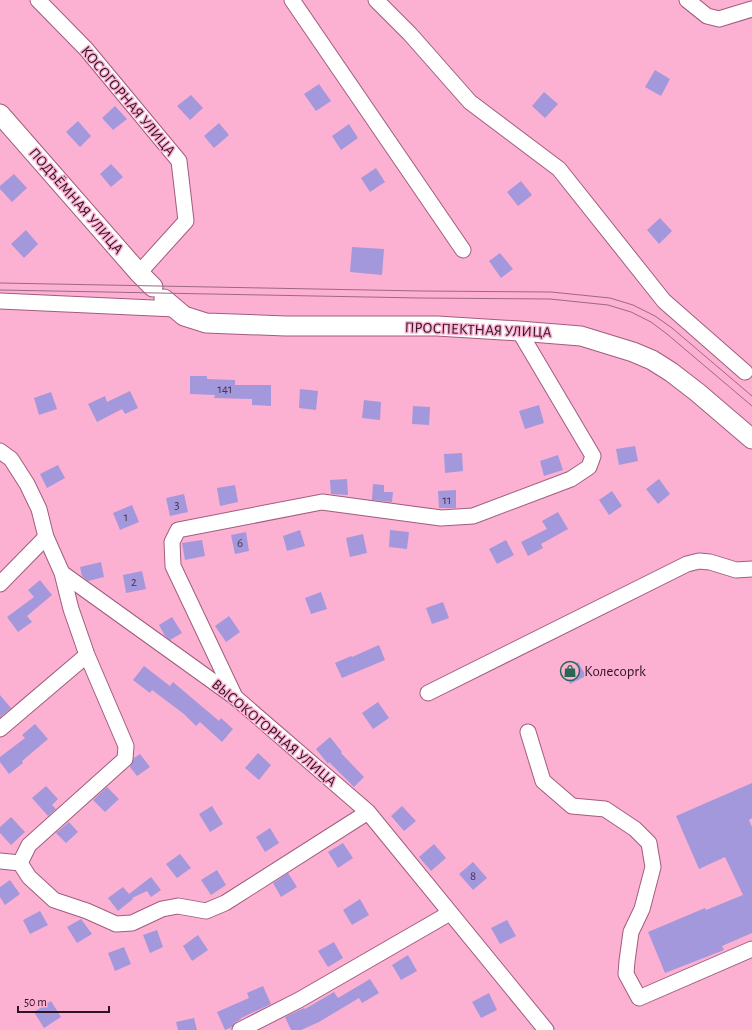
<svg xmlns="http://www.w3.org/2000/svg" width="752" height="1030" viewBox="0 0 752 1030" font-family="'Alegreya Sans',sans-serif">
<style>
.building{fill:#a298db}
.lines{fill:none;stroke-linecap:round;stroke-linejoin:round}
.minor-casing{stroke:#a15d7d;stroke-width:17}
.major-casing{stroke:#a15d7d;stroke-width:21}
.minor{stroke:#fff;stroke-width:15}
.major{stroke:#fff;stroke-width:19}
.tram{stroke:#9d6881;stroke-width:1}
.labels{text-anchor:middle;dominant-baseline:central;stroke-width:3;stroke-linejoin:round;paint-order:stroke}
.number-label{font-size:13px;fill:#4b3450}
.street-label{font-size:15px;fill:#2e1321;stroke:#fcb1d3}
.poi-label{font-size:15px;fill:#2e1321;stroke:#fcb1d3;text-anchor:start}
</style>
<rect width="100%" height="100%" fill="#fcb1d3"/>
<path class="building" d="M 655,70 L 670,79 L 661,96 L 645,87 Z
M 319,84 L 331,101 L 316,111 L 304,94 Z
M 544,92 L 558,104 L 545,118 L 532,106 Z
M 191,95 L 203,108 L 190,120 L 177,106 Z
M 115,106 L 127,119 L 113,130 L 102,118 Z
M 78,121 L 91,136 L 80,147 L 66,132 Z
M 219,123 L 229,135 L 214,148 L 204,136 Z
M 349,124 L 358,138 L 341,150 L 332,136 Z
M 111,164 L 123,177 L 111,187 L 100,174 Z
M 376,168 L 385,182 L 370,192 L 361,178 Z
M 14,174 L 27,188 L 12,202 L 0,189 L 0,186 Z
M 521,181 L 532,195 L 518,206 L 507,192 Z
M 660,218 L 672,231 L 659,244 L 647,230 Z
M 26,230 L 38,244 L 24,258 L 11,244 Z
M 352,247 L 384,249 L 382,275 L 350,272 Z
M 500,253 L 513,269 L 501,278 L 489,261 Z
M 190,376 L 207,376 L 207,379 L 235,380 L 235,385 L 271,385 L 271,406 L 252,405 L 252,399 L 214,398 L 215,395 L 190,394 Z
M 300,389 L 318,391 L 316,410 L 299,408 Z
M 130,391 L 138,408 L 125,414 L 122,409 L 97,422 L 88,404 L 105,396 L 107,402 Z
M 51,392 L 57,409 L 39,415 L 34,398 Z
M 364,400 L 381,402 L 380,420 L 362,418 Z
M 539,405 L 544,423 L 525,429 L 519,411 Z
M 413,406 L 430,407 L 429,425 L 412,424 Z
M 635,446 L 638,461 L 619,465 L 616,449 Z
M 462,453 L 463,471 L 445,473 L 444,454 Z
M 558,455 L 563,470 L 544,476 L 540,461 Z
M 58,465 L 65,478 L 47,488 L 40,474 Z
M 347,479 L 348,495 L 331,494 L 330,480 Z
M 659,479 L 670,494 L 658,504 L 646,489 Z
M 373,484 L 384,485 L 384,492 L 393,492 L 392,502 L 372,500 Z
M 235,485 L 238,502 L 220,506 L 217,488 Z
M 456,490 L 456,508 L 439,508 L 438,491 Z
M 612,491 L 622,506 L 609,515 L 599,500 Z
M 184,494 L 188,512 L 170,516 L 166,498 Z
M 132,505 L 139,522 L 120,530 L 113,513 Z
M 558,512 L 568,529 L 541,544 L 543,548 L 528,556 L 521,542 L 547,529 L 542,521 Z
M 300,530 L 305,546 L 287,551 L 283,536 Z
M 390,530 L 409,532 L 407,549 L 389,547 Z
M 246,532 L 249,551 L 235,554 L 231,535 Z
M 363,534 L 367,553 L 350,557 L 346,538 Z
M 202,540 L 205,556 L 185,560 L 182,543 Z
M 506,540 L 514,555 L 497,564 L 489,549 Z
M 101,562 L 104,577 L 88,581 L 82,576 L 80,567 Z
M 142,571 L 146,589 L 126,593 L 123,575 Z
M 40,580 L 52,595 L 27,616 L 32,622 L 18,632 L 7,617 L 34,597 L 28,590 Z
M 321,592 L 327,609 L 311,614 L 305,598 Z
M 443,602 L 449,618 L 432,624 L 426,608 Z
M 229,616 L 240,632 L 226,642 L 215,626 Z
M 172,617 L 182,633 L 170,640 L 165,636 L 159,625 Z
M 379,645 L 385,660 L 342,678 L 335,663 L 351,656 L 352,657 Z
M 578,662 L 586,676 L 570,684 L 563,670 Z
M 144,666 L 170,686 L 173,682 L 219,721 L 221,718 L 233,729 L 222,742 L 200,722 L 196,726 L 184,714 L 152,690 L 150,693 L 133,680 Z
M 0,695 L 11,708 L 0,717 Z
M 378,702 L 389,718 L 373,729 L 362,713 Z
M 35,724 L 48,739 L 22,761 L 23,763 L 9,774 L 0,762 L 0,757 L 25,738 L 22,735 Z
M 330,737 L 342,752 L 341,753 L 364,777 L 354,787 L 329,762 L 328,764 L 316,749 Z
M 258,753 L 271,765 L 259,780 L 245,768 Z
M 140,754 L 150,767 L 137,776 L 130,767 L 134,758 Z
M 752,783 L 752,818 L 749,820 L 752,827 L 752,933 L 722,946 L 724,950 L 665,973 L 648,932 L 705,908 L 706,910 L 743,895 L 725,857 L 699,869 L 676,816 Z
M 46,786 L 58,799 L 52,805 L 56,809 L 48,816 L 32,798 Z
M 107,787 L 119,799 L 105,812 L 93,800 Z
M 212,806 L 223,824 L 210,832 L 199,814 Z
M 402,806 L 416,821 L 404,831 L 391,816 Z
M 11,817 L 25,832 L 11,845 L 0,833 L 0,827 Z
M 69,822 L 78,832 L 66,843 L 56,833 Z
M 270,828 L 279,843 L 265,852 L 256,837 Z
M 343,843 L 353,858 L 338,868 L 328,852 Z
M 434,844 L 446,858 L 431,871 L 419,857 Z
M 180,854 L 191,868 L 177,878 L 166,864 Z
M 473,862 L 487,878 L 473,890 L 459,874 Z
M 217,870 L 226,885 L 211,895 L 201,880 Z
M 288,873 L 297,887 L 281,897 L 273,883 Z
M 151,877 L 161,890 L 151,897 L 147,891 L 132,898 L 133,899 L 118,911 L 108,898 L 123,887 L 129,894 Z
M 10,880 L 20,894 L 5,905 L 0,897 L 0,887 Z
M 360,899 L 369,915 L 352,925 L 343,910 Z
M 40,911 L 48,925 L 30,934 L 23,920 Z
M 81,919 L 92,934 L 77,943 L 67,927 Z
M 507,920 L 516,936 L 500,944 L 491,928 Z
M 157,930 L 163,947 L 150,953 L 143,935 Z
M 198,935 L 208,950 L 192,961 L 183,946 Z
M 334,942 L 343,958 L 328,967 L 318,951 Z
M 124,947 L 131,964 L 115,971 L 108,953 Z
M 408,955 L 417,971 L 401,980 L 392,965 Z
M 370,979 L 379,993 L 362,1003 L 359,998 L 319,1022 L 301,1030 L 291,1030 L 285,1017 L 304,1008 L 305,1009 L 334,992 L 338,998 Z
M 263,986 L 271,1004 L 241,1018 L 241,1019 L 236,1022 L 232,1027 L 225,1030 L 217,1012 L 249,998 L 247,993 Z
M 489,993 L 497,1010 L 481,1018 L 472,1002 Z
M 51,1001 L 61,1017 L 44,1028 L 34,1012 Z
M 194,1018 L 197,1030 L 178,1030 L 176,1022 Z"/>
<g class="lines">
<defs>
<path id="minor" d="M 38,0 L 86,49 L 179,161 L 186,221 L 139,273
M 292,0 L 463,250
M 376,0 L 410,34 L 470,102 L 559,169 L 664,301 L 745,372
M 687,0 L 707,16 L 719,19 L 752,9
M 0,301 L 175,309
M 0,451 L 11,459 L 27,484 L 39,509 L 46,537 L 62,573 L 236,698 L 368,812 L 546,1030
M 0,584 L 46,537
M 428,693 L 687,564 L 699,561 L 710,562 L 736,570 L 752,569
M 235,697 L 173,566 L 172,542 L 178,530 L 322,502 L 441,518 L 473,516 L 571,479 L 589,467 L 593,456 L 519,331
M 0,729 L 87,655
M 528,732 L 543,781 L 572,806 L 605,809 L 635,829 L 649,843 L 653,867 L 642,909 L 631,932 L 627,961 L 626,974 L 639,998 L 752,949
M 0,861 L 20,863 L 29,877 L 54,900 L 87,911 L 116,924 L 132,923 L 162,909 L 178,906 L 206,911 L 225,903 L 368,812
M 20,863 L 29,845 L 125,759 L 126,746 L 87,655 L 71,609 L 62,573
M 240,1030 L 299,1000 L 450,913"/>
<path id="major" d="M 0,114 L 139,273 L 153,287
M 164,299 L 184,316 L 206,323 L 286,326 L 437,326 L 519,331 L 581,336 L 633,352 L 652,360 L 671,372 L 697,392 L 752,439"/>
</defs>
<use href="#minor" class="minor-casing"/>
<use href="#major" class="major-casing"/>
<use href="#minor" class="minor"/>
<use href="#major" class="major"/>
<path class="tram" d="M 0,283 L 421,291 L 551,292 L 610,298 L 633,305 L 655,316 L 672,328 L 752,396
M 0,290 L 420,298 L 550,299 L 608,305 L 631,312 L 651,322 L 667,334 L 752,406"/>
</g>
<defs>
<symbol id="shop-ring" viewBox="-11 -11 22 22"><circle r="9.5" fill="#fcb1d3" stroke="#276754" stroke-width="1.5"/><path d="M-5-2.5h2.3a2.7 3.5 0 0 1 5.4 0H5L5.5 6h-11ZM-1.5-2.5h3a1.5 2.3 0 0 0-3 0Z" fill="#276754"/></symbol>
</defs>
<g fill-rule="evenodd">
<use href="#shop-ring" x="559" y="660" width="22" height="22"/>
</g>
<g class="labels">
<g class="number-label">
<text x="225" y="389">141</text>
<text x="447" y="500">11</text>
<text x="177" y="505">3</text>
<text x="126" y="517">1</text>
<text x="240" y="543">6</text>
<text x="134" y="582">2</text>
<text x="473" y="876">8</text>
</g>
<g class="street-label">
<text transform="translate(128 101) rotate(50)">КОСОГОРНАЯ УЛИЦА</text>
<text transform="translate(76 201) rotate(49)">ПОДЪЁМНАЯ УЛИЦА</text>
<text transform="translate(478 330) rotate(2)">ПРОСПЕКТНАЯ УЛИЦА</text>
<text transform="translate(274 733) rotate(40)">ВЫСОКОГОРНАЯ УЛИЦА</text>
</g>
<g class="poi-label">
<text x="584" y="671">Колесоprk</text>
</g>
</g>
<path d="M18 1006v6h91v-6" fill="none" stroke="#2e1321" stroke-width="2"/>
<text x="24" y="1006" font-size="12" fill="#2e1321" stroke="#fcb1d3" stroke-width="3" paint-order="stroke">50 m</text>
</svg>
